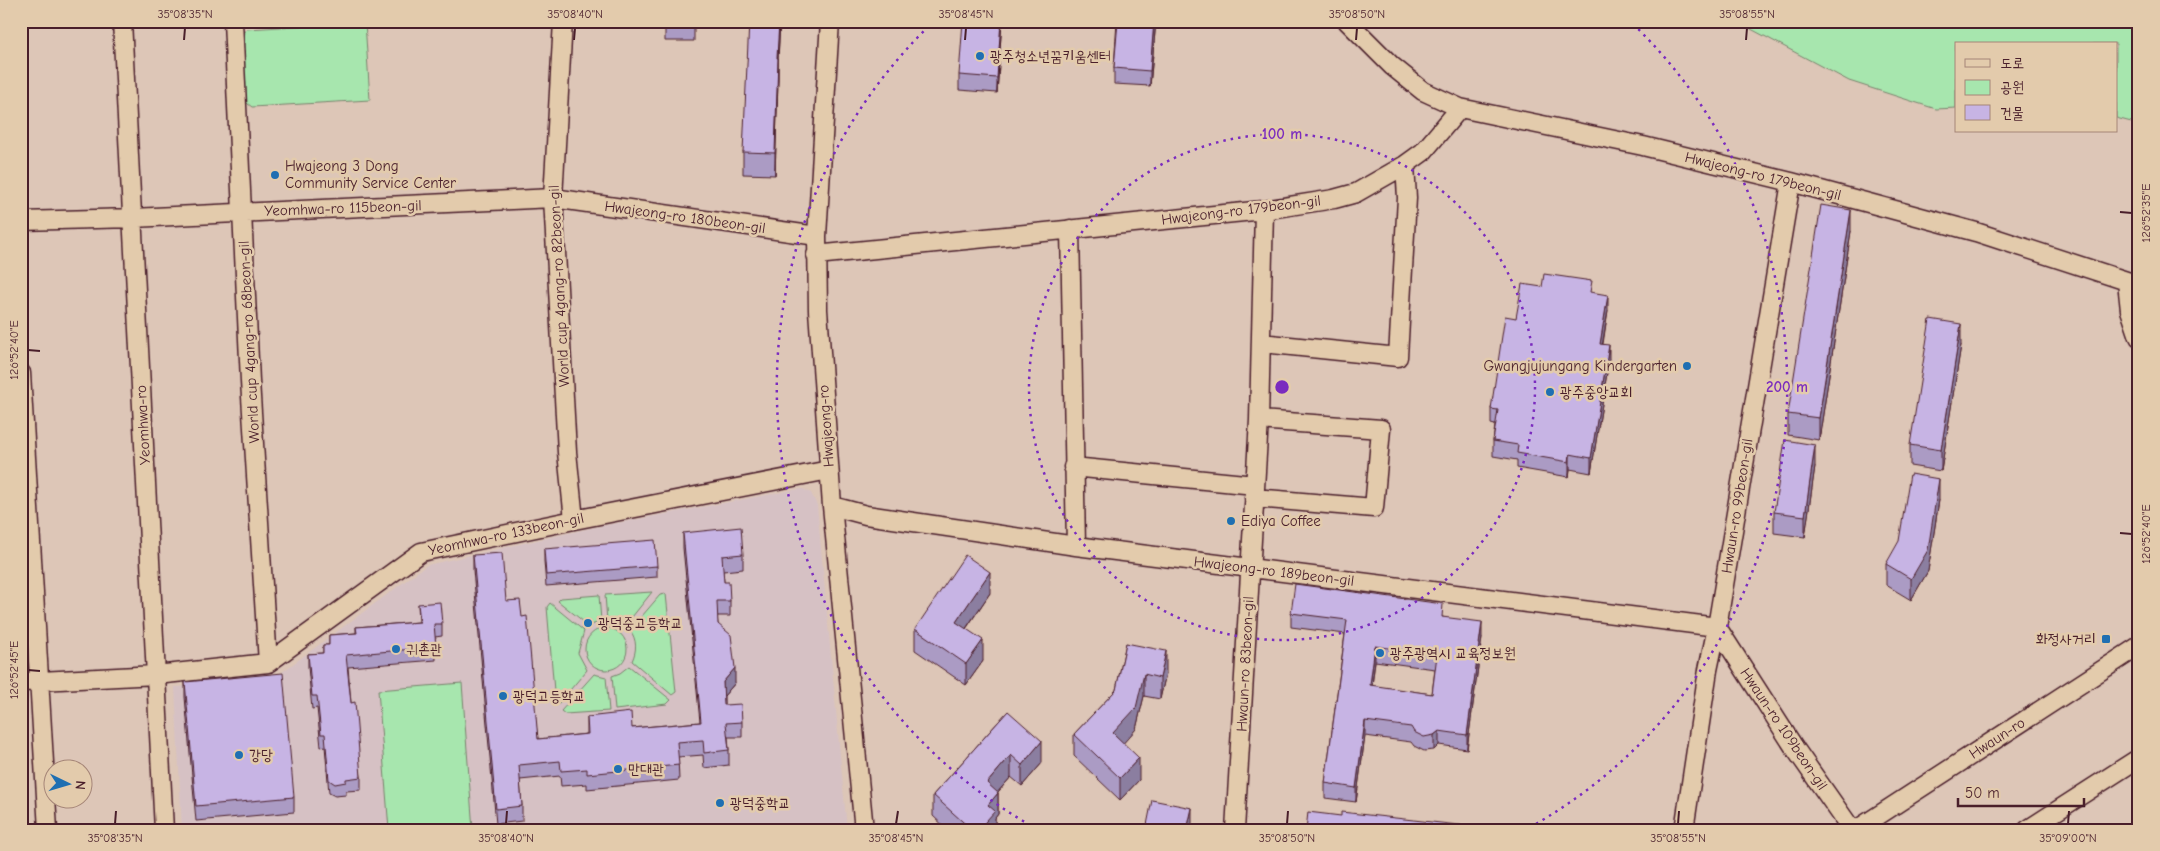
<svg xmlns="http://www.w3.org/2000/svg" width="2160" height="851" viewBox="0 0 2160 851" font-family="'Comic Neue','Poor Story',sans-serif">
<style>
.built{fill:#d6c1c4}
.green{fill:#a7e6ae;stroke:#78826c}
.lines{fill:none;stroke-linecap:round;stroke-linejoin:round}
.minor-casing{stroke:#4a1f2b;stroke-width:21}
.minor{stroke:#e3cbac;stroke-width:18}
.wall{fill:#ab9bc4;stroke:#4a1f2b;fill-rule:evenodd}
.shaded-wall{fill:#8b7ea0;stroke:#4a1f2b}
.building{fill:#c7b4e4;stroke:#4a1f2b;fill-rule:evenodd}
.ticks{fill:none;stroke:#4a1f2b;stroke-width:2}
.ring{fill:none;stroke:#7b2cbf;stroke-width:2.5;stroke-dasharray:2.5 5}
.poi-dot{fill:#1f6fb2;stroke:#e3cbac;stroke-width:2}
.labels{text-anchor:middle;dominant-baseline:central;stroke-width:5;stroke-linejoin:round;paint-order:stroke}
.poi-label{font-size:15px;fill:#4a1f2b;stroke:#e3cbac;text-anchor:start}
.street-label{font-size:15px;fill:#4a1f2b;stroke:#e3cbac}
.centre{fill:#7b2cbf;stroke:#e3cbac;stroke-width:2.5}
.ring-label{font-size:15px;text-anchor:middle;font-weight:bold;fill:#7b2cbf;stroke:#e3cbac;stroke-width:5;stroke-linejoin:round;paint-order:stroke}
.neatline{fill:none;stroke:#4a1f2b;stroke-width:2}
.ticks-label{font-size:12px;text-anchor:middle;fill:#4a1f2b}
</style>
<rect width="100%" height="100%" fill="#ddc6b7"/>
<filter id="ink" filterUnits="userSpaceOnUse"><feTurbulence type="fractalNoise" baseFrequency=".02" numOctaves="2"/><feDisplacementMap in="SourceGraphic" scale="10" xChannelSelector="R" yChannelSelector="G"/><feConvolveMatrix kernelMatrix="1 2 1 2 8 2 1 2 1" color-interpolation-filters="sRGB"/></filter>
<g filter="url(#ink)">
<path class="built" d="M 803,489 L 811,493 L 817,505 L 847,830 L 182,830 L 175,687 L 270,681 L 427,565 L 591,528 L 793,490 Z"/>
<path class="green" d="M 1736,21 L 2139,21 L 2139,124 L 2116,118 L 2116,44 L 1956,44 L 1956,108 L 1936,109 L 1849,81 Z
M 365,22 L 370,100 L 252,107 L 243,100 L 240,35 L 247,29 Z
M 21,496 L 29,675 L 21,676 Z
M 652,592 L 624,627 L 615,622 L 607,621 L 605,595 Z
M 666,594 L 676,692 L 672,695 L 632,661 C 637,650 637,640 630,630 L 660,595 Z
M 599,595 L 601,621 L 589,626 L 558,601 L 561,598 Z
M 550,603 L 584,631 L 578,653 L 587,670 L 559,703 L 555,703 L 547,607 Z
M585 649a21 21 0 1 1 42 0a21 21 0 1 1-42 0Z
M 629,666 L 671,700 L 667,704 L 615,710 L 612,676 L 620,673 Z
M 594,674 L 606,677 L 609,711 L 565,714 L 561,711 Z
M 462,683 L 473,830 L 389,830 L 378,690 Z"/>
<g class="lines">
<defs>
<path id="minor" d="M 122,21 L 164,830
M 233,21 L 250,381 L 268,663
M 563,21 L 553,198 L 567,452 L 574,520
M 830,21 L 817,236 L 818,310 L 832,506 L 864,830
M 1347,21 L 1392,66 L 1423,91 L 1460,108
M 21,221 L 133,218 L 553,198 L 817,236
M 1070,229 L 1076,546
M 816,255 L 1264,210 L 1334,199 L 1356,193 L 1405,165 L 1423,152 L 1460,108 L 1643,146 L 1791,182 L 1976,232 L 2139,285
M 2127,282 L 2130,310 L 2139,337
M 1261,343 L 1398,357 L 1407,198 L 1405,165
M 21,373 L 48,830
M 1073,467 L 1255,485
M 1254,498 L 1374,508 L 1381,429 L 1259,420
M 832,506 L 866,515 L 1076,546 L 1717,627 L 1796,750 L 1852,830
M 21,682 L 156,675 L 268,663 L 421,552 L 574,520 L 829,470
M 1235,830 L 1259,420 L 1264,210
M 1684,830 L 1708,670 L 1717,627 L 1791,182
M 1856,830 L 2139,646
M 2027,830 L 2139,758"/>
</defs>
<use href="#minor" class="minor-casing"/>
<use href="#minor" class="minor"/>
</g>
<path class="wall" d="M 665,21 L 694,21 L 694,41 L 665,41 Z
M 780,21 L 778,58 L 778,80 L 775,175 L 743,174 L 743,152 Z
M 1002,21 L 997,93 L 959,90 L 959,75 Z
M 1117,21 L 1156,21 L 1150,86 L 1114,84 L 1114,68 Z
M 1851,231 L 1819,440 L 1788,435 L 1788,414 Z
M 1542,287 L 1592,293 L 1608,310 L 1603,344 L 1609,360 L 1591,473 L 1570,469 L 1569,477 L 1517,468 L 1517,460 L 1493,456 L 1493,441 L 1495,425 L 1491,424 L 1491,409 L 1516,318 Z
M 1961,345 L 1941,471 L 1910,466 L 1910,445 Z
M 1815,466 L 1805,537 L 1774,533 L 1774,512 Z
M 1939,500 L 1928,571 L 1911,600 L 1886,585 L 1886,564 Z
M 683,533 L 743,554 L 743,569 L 723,571 L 724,582 L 730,601 L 730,616 L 717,616 L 718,624 L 735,683 L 724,696 L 724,705 L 742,722 L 742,737 L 728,737 L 729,750 L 729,765 L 704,768 L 703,755 L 678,757 L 679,780 L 587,789 L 587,784 L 561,786 L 560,776 L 520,780 L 522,806 L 522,821 L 496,824 L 473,570 L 473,555 L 506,601 L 522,617 L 538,739 L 587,734 L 587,717 L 632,728 L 700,722 L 683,548 Z
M 544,549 L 657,566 L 657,577 L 546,586 L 544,561 Z
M 990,593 L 966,629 L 983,661 L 966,685 L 915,650 L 915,629 Z
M 418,604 L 442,624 L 442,636 L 435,637 L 436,660 L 348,667 L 351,703 L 361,777 L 361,790 L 346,791 L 346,795 L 335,796 L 329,793 L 325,746 L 321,747 L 317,708 L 312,709 L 308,667 L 308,654 L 323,653 L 323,645 L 329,645 L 329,635 L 356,633 L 356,627 L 419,622 Z
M 1291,613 L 1443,617 L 1482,637 L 1467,749 L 1439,745 L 1434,750 L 1424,751 L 1414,746 L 1411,742 L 1365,736 L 1356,802 L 1325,798 L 1325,783 L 1345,634 L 1291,627 ZM 1375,661 L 1435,669 L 1432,694 L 1372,686 Z
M 1126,643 L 1166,673 L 1160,699 L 1144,696 L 1136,729 L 1123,743 L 1139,780 L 1120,800 L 1074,756 L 1074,734 L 1116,690 Z
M 185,682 L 294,797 L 294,812 L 196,821 L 185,697 Z
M 1008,711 L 1042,763 L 1022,786 L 1011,777 L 998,792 L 998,814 L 995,818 L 995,830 L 948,830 L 933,816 L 933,795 Z"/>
<path class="shaded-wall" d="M 779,21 L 780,21 L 777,80 L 777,58 Z
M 1001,21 L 1002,21 L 997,93 L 997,78 Z
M 1154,21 L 1156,21 L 1150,86 L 1150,71 Z
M 778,58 L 778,80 L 775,175 L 775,153 Z
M 1851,210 L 1851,231 L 1819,440 L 1819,418 Z
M 1608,295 L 1608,310 L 1600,359 L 1600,344 Z
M 1961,324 L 1961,345 L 1941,471 L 1941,450 Z
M 1609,345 L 1609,360 L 1591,473 L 1591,458 Z
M 1815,445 L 1815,466 L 1805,537 L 1805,516 Z
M 1570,454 L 1570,469 L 1569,477 L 1569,462 Z
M 1939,479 L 1939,500 L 1928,571 L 1911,600 L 1911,579 Z
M 990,572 L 990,593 L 956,643 L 956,622 Z
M 1482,622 L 1482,637 L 1467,749 L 1467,735 Z
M 983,640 L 983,661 L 966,685 L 966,664 Z
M 1375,646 L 1375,661 L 1370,700 L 1370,685 Z
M 1166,651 L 1166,673 L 1160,699 L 1160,678 Z
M 735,668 L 735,683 L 723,697 L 723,682 Z
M 1144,674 L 1144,696 L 1136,729 L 1113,755 L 1113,733 Z
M 1365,721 L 1365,736 L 1356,802 L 1356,788 Z
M 1439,731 L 1439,745 L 1434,750 L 1434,735 Z
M 1042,741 L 1042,763 L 1022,786 L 1022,765 Z
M 1011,755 L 1011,777 L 987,804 L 987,783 Z
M 1139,758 L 1139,780 L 1120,800 L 1120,778 Z
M 998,793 L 998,814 L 995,818 L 995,830 L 978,830 L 988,805 Z
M 1192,808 L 1192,830 L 1187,830 Z"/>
<path class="building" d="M 749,21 L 779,21 L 777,58 L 778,58 L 775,153 L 743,152 Z
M 963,21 L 1001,21 L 997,78 L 959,75 Z
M 1118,21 L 1154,21 L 1150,71 L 1114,68 Z
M 1821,205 L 1851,210 L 1819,418 L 1788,414 Z
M 1544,274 L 1592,281 L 1590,292 L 1608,295 L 1600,344 L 1609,345 L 1591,458 L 1570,454 L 1569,462 L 1517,453 L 1518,445 L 1493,441 L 1498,410 L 1491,409 L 1505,316 L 1516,318 L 1522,284 L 1542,287 Z
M 1930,319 L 1961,324 L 1941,450 L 1910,445 Z
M 1785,440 L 1815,445 L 1805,516 L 1774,512 Z
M 1910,474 L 1939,479 L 1928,550 L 1911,579 L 1886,564 L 1899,541 Z
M 741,527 L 743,554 L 722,556 L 724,582 L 729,582 L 730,601 L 717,601 L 718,624 L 731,635 L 735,668 L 723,682 L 724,705 L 741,704 L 742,722 L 726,723 L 729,750 L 704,753 L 703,740 L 677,742 L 679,765 L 587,774 L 587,769 L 561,771 L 560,761 L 519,765 L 522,806 L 496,809 L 473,555 L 502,553 L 506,601 L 520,600 L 522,617 L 527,616 L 538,739 L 588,734 L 587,717 L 631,712 L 632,728 L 701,722 L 683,533 Z
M 655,540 L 657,566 L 546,575 L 544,549 Z
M 965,555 L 990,572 L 956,622 L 983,640 L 966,664 L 915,629 Z
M 1295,584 L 1443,604 L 1442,617 L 1482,622 L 1467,735 L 1439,731 L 1434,735 L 1424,737 L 1414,732 L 1411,727 L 1365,721 L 1356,788 L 1325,783 L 1347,620 L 1291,613 ZM 1375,646 L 1437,655 L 1432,694 L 1370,685 Z
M 440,602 L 442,624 L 434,624 L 436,647 L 346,655 L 351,703 L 355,702 L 361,777 L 346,779 L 346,782 L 335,784 L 329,780 L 325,734 L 321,734 L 317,696 L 312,696 L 308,654 L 323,653 L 323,645 L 329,645 L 329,635 L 357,633 L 356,627 L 420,622 L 418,604 Z
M 1126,643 L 1166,651 L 1160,678 L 1144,674 L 1136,708 L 1113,733 L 1139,758 L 1120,778 L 1074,734 L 1116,690 Z
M 283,673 L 294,797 L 196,806 L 185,682 Z
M 1008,711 L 1042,741 L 1022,765 L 1011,755 L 987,783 L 998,793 L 988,805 L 995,811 L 978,830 L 972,830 L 933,795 Z
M 1152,800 L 1192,808 L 1187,830 L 1146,830 Z
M 1308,812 L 1341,816 L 1341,812 L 1504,830 L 1306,830 Z"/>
</g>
<path class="ticks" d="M 184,40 L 185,28M 574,40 L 575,28M 965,40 L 966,28M 1356,40 L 1357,28M 1746,40 L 1747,28M 2120,212 L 2132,213M 28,350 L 40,351M 2120,533 L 2132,534M 28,670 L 40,671M 115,824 L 116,811M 506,824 L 507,811M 896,824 L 898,811M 1287,824 L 1288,811M 1678,824 L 1679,811M 2068,824 L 2069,811"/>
<g class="ring">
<circle cx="1282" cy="387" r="253"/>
<path d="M1037 829A505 505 0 0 1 931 24M1633 24A505 505 0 0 1 1527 829"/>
</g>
<g class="poi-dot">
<circle cx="980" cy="56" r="5"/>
<circle cx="275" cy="175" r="5"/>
<circle cx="1687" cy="366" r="5"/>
<circle cx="1550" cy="392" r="5"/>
<circle cx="1231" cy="521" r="5"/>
<circle cx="588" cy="623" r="5"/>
<rect x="2101" y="634" width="10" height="10" rx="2.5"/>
<circle cx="396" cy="649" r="5"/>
<circle cx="1380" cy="653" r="5"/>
<circle cx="503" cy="696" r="5"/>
<circle cx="239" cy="755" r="5"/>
<circle cx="618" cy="769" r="5"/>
<circle cx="720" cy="803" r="5"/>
</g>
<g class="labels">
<g class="poi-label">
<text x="990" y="56">광주청소년꿈키움센터</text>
<text x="285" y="166">Hwajeong 3 Dong<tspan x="285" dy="17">Community Service Center</tspan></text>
<text x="1677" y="366" text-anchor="end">Gwangjujungang Kindergarten</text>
<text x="1560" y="392">광주중앙교회</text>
<text x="1241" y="521">Ediya Coffee</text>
<text x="598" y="623">광덕중고등학교</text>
<text x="2096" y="639" text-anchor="end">화정사거리</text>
<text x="406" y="649">귀촌관</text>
<text x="1390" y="653">광주광역시 교육정보원</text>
<text x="513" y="696">광덕고등학교</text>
<text x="249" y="755">강당</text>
<text x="628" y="769">만대관</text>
<text x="730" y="803">광덕중학교</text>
</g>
<g class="street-label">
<text transform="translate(1763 176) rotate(14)">Hwajeong-ro 179beon-gil</text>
<text transform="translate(343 208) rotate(-2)">Yeomhwa-ro 115beon-gil</text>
<text transform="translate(1241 210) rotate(-7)">Hwajeong-ro 179beon-gil</text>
<text transform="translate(685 217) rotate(8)">Hwajeong-ro 180beon-gil</text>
<text transform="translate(559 286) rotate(-93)">World cup 4gang-ro 82beon-gil</text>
<text transform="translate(249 342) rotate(-93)">World cup 4gang-ro 68beon-gil</text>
<text transform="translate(143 425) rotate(-93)">Yeomhwa-ro</text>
<text transform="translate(826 426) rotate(-94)">Hwajeong-ro</text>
<text transform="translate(1737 506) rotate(-81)">Hwaun-ro 99beon-gil</text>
<text transform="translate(506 534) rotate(-12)">Yeomhwa-ro 133beon-gil</text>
<text transform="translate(1274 571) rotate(7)">Hwajeong-ro 189beon-gil</text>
<text transform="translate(1245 664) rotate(-87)">Hwaun-ro 83beon-gil</text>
<text transform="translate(1784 729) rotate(56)">Hwaun-ro 109beon-gil</text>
<text transform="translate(1997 738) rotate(-33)">Hwaun-ro</text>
</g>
</g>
<circle cx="1282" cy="387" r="8" class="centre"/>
<g class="ring-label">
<text x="1282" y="139">100 m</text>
<text x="1787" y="392">200 m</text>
</g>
<rect width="2160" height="851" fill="none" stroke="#e3cbac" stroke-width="55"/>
<rect x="1955" y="42" width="162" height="90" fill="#e3cbac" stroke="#a68678"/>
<rect x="1965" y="59" width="25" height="8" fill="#e3cbac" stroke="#a68678"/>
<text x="2000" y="68" font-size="15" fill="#4a1f2b">도로</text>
<rect x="1965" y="80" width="25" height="15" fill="#a7e6ae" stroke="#a68678"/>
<text x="2000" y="92" font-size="15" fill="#4a1f2b">공원</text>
<rect x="1965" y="105" width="25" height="15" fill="#c7b4e4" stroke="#a68678"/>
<text x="2000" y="118" font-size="15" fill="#4a1f2b">건물</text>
<g transform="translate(68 784) rotate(95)"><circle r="24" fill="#e3cbac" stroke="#a68678"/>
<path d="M0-4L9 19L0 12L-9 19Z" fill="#1f6fb2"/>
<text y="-8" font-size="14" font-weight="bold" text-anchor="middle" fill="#4a1f2b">N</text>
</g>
<path d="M1958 798v8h126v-8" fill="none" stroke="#4a1f2b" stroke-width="2.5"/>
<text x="1965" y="798" font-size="15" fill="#4a1f2b" stroke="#e3cbac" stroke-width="4" paint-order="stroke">50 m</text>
<rect x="28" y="28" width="2104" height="796" class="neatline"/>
<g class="ticks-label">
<text x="185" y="18">35°08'35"N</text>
<text x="575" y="18">35°08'40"N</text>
<text x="966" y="18">35°08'45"N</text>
<text x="1357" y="18">35°08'50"N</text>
<text x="1747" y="18">35°08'55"N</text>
<text transform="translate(2146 213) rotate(-90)" y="4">126°52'35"E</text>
<text transform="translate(14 350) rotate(-90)" y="4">126°52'40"E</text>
<text transform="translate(2146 534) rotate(-90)" y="4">126°52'40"E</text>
<text transform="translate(14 670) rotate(-90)" y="4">126°52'45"E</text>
<text x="115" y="842">35°08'35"N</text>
<text x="506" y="842">35°08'40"N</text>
<text x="896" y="842">35°08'45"N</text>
<text x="1287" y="842">35°08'50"N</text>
<text x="1678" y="842">35°08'55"N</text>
<text x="2068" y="842">35°09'00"N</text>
</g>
</svg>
